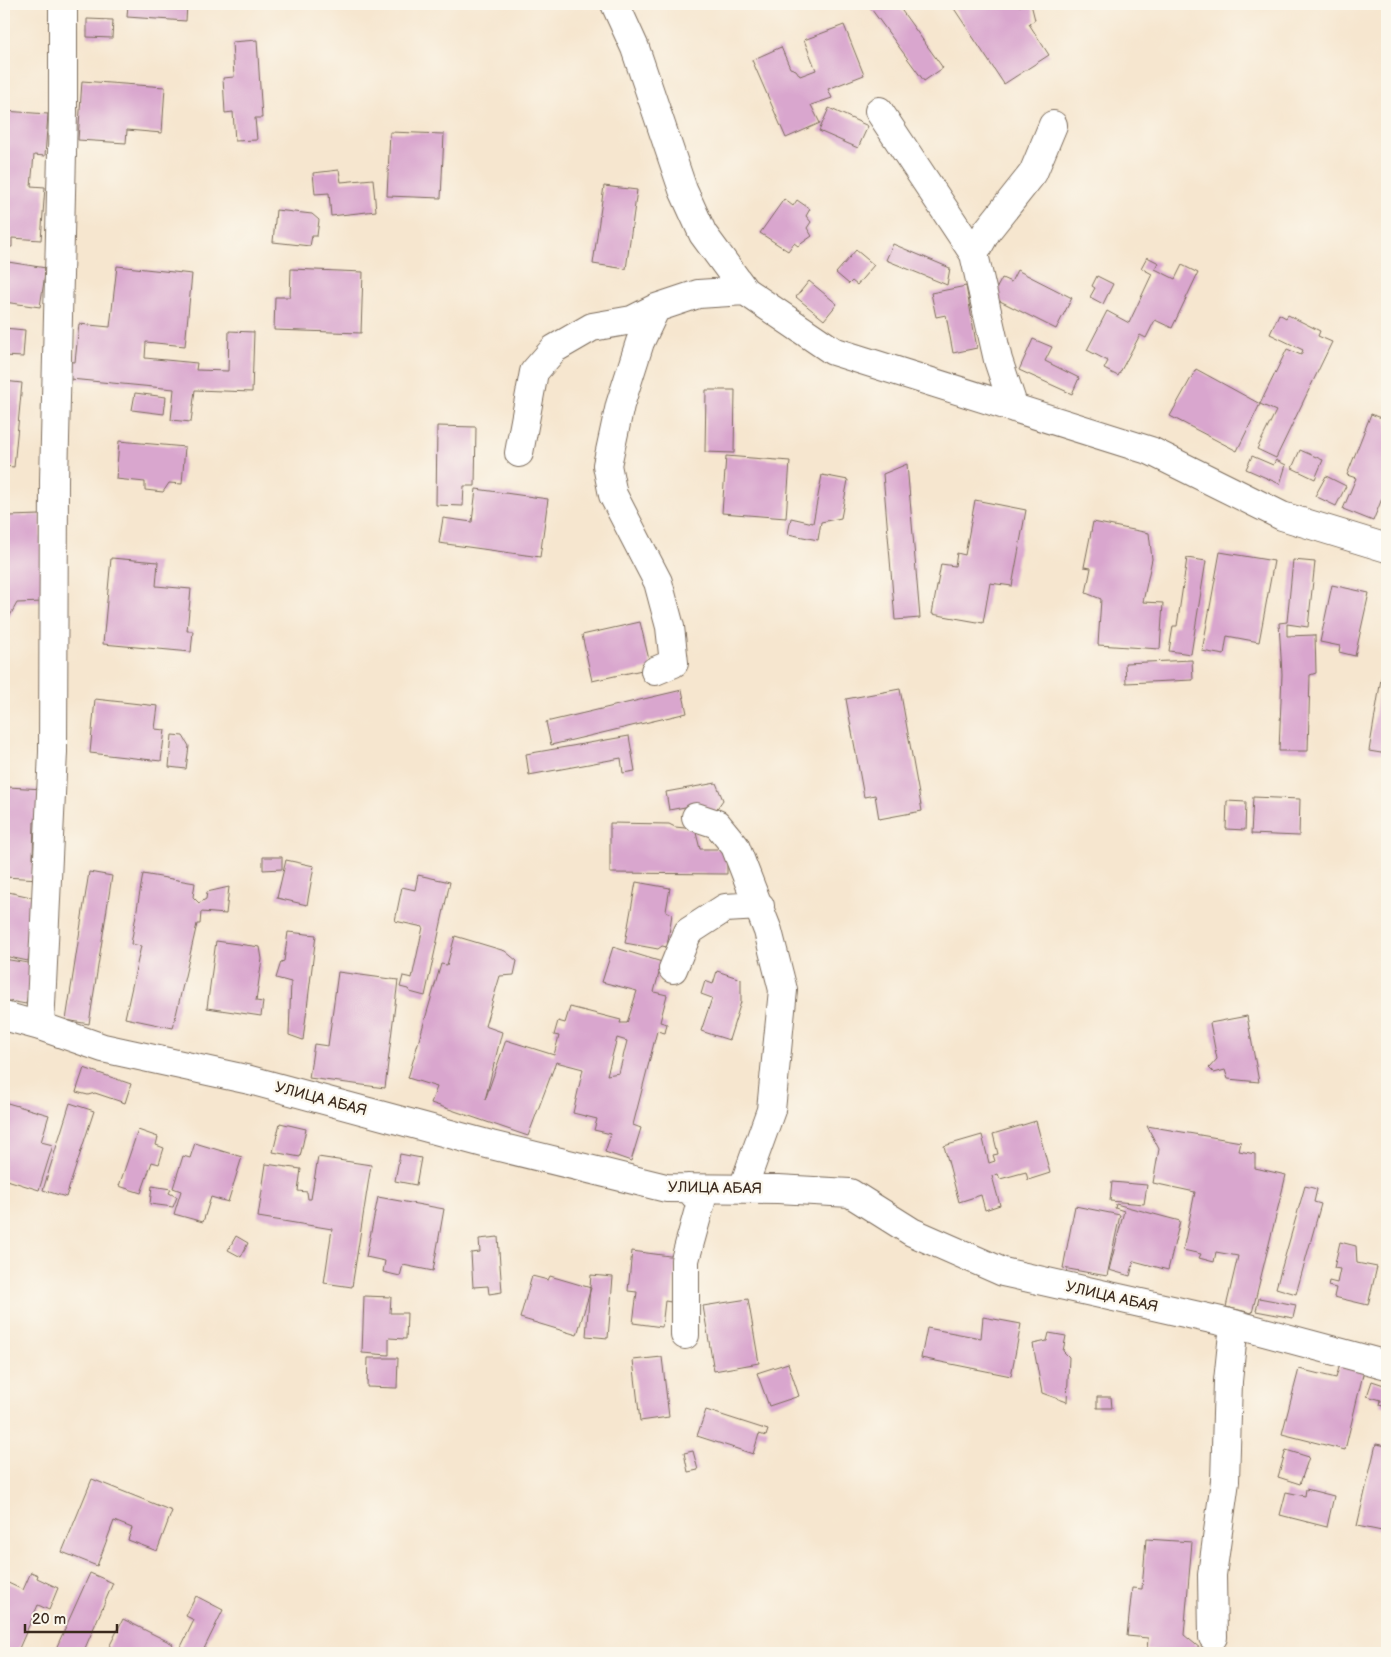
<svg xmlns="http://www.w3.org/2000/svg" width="1391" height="1657" viewBox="0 0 1391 1657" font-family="'Balsamiq Sans',sans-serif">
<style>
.building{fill:#d9a6ce;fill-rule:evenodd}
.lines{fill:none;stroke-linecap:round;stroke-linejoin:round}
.minor-casing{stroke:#7c6c5c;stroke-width:30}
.minor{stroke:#fff;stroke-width:28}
.labels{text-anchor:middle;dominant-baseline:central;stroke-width:5;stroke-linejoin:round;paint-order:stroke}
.street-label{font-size:15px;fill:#3b2a1e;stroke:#fbf7ec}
</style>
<rect width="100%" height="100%" fill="#fbf7ec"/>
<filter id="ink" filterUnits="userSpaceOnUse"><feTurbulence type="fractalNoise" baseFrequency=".02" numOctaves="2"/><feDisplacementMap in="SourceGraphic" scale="10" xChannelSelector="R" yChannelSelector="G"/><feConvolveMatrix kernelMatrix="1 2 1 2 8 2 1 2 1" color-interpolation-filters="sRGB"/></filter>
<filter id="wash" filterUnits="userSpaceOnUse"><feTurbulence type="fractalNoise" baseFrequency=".0096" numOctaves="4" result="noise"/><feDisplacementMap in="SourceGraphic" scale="20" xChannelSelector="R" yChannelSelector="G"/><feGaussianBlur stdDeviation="1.12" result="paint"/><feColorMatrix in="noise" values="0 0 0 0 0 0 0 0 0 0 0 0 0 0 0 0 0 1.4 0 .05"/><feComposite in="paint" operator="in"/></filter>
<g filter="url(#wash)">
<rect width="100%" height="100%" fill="#f6e6cf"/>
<g id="blocks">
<path class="building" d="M 128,4 L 187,4 L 186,21 L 127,17 Z
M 872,4 L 897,4 L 943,68 L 924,81 L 869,6 Z
M 951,4 L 1017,4 L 1019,6 L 1031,4 L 1035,20 L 1029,24 L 1049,55 L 1004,84 Z
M 87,19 L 113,20 L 112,38 L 87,37 Z
M 844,25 L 864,75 L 828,89 L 832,98 L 811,105 L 820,123 L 786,138 L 752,60 L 781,47 L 790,68 L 796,70 L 800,76 L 816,70 L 804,40 Z
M 257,40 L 262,118 L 255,118 L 257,140 L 235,141 L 233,112 L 225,113 L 223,78 L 234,77 L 232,42 Z
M 82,81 L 165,87 L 162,133 L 127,130 L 126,143 L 78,140 Z
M 829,108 L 868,126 L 858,148 L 819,131 Z
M 4,111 L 48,114 L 45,156 L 34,155 L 31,186 L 45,187 L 41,240 L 12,238 L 12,247 L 4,247 L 4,222 L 6,223 L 7,217 L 4,217 Z
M 390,132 L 444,134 L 441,198 L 387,196 Z
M 339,170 L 341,182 L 373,179 L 376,211 L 331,216 L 329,193 L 315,194 L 313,173 Z
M 604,186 L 637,190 L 626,269 L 593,264 Z
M 784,199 L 793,206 L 797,200 L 810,209 L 806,216 L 811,222 L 807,228 L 812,236 L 798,246 L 794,243 L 788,251 L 760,233 Z
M 276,210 L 312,214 L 319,220 L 317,236 L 312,236 L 310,246 L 273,242 Z
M 893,244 L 950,268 L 947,285 L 886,260 Z
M 856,250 L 874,265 L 857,285 L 852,281 L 849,284 L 836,273 Z
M 1147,257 L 1159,263 L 1155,269 L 1175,279 L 1182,265 L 1198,273 L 1172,328 L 1155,320 L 1146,338 L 1140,335 L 1118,376 L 1104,369 L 1108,361 L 1087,350 L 1107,311 L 1129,323 L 1152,274 L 1141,268 Z
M 8,262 L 46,268 L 40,307 L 4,302 Z
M 117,266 L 192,274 L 185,346 L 146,342 L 145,358 L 197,363 L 196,370 L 228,371 L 229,331 L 254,332 L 252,392 L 195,390 L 191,422 L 171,420 L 174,389 L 60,378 L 62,361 L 75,362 L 79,324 L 110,327 Z
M 291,269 L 363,272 L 361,333 L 274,330 L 275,297 L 290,297 Z
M 1017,270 L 1072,298 L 1056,329 L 992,297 L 1002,278 L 1011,282 Z
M 1097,276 L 1113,284 L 1103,304 L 1090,297 L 1095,288 L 1092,286 Z
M 809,281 L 837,304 L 824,320 L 796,297 Z
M 966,286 L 977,348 L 953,353 L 946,315 L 936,317 L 931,293 Z
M 1279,314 L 1286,318 L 1288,315 L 1320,331 L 1318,336 L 1332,342 L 1276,458 L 1257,449 L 1276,411 L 1260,404 L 1287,349 L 1301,355 L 1303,350 L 1270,334 Z
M 4,328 L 25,330 L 23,357 L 4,356 Z
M 1033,339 L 1052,347 L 1045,361 L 1079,378 L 1072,394 L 1019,370 Z
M 1196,369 L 1260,404 L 1237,451 L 1170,416 Z
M 4,381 L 22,383 L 14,467 L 4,466 Z
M 706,390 L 735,390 L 734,453 L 705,452 Z
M 135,393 L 166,397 L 164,414 L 132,410 Z
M 1371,414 L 1387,420 L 1387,486 L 1373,521 L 1343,509 L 1356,478 L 1347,475 Z
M 437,426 L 476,427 L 475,486 L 464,486 L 463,506 L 436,505 Z
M 119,441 L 185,447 L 182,484 L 169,483 L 163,492 L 145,490 L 145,482 L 116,479 Z
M 1300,450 L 1323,460 L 1315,479 L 1292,468 Z
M 726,456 L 790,461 L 786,518 L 722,513 Z
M 1252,456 L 1273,465 L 1276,460 L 1286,465 L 1280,484 L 1246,469 Z
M 907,464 L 920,618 L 895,620 L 883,474 Z
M 822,475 L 848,480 L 841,518 L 821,522 L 818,540 L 788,534 L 791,518 L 813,523 Z
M 1326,476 L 1346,486 L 1336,506 L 1315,496 Z
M 476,489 L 548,499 L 540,557 L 439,543 L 443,518 L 472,522 Z
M 975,500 L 1026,510 L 1012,586 L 990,583 L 983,623 L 932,614 L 941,564 L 955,566 L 957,553 L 965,555 Z
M 40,515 L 43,602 L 17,603 L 6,623 L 4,622 L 4,534 L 9,534 L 9,516 Z
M 1093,522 L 1149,533 L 1152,559 L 1143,602 L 1163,603 L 1160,649 L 1098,645 L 1101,599 L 1086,593 L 1091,568 L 1084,567 Z
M 1220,552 L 1274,561 L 1259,642 L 1227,636 L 1224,655 L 1202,651 Z
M 111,558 L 158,562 L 156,586 L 191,589 L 187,631 L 193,631 L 191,652 L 103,644 Z
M 1187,558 L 1206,561 L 1191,654 L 1169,651 L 1173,626 L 1177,626 Z
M 1293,560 L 1315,562 L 1308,627 L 1287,624 L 1287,636 L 1315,635 L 1316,673 L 1310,675 L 1308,751 L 1279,751 L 1282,674 L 1279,623 L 1287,622 Z
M 1332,585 L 1369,593 L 1355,656 L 1339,652 L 1340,646 L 1320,642 Z
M 640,622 L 651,668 L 592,681 L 582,635 Z
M 1386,649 L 1387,649 L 1387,754 L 1369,751 Z
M 1192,660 L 1193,680 L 1126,683 L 1125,663 Z
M 900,689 L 922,811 L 879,819 L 875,795 L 864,797 L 846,699 Z
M 682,690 L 687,713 L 551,745 L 546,722 Z
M 95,699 L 158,706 L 155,729 L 165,730 L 161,761 L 90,753 Z
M 172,735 L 183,736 L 189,746 L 186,769 L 169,767 Z
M 629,736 L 635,771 L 623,773 L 621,758 L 529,775 L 526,754 Z
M 716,783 L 723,800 L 713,814 L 701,804 L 669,810 L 666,792 Z
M 8,787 L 43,789 L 41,822 L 34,822 L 33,858 L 40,863 L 40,879 L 4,877 L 4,810 L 7,810 Z
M 1253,797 L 1300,799 L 1299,836 L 1251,834 Z
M 1227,801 L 1246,802 L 1245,830 L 1226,829 Z
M 610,823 L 669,824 L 675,827 L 695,829 L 700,849 L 727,849 L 727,874 L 610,873 Z
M 263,857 L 282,857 L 282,869 L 263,870 Z
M 286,860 L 314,866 L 307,905 L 277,898 Z
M 89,872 L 112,876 L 89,1024 L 66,1020 Z
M 143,874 L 195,883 L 193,897 L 199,903 L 206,899 L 207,892 L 229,887 L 226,914 L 201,912 L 200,924 L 197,924 L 173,1028 L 125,1018 L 141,946 L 131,944 Z
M 418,875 L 450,882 L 425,996 L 410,992 L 408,989 L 400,987 L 403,976 L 412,978 L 423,927 L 395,921 L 402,887 L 415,890 Z
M 636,882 L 670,888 L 666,911 L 672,914 L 667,947 L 662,946 L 658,949 L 625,943 Z
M 4,891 L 40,899 L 28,961 L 4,956 Z
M 288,932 L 316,935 L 303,1040 L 289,1035 L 291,982 L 276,978 L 281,962 L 284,961 Z
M 455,936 L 505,951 L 517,961 L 514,975 L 500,976 L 485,1026 L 502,1032 L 485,1100 L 506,1040 L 554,1055 L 559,1036 L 554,1035 L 558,1021 L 565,1023 L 570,1007 L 621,1020 L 620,1023 L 627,1023 L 637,991 L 602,982 L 613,947 L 662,962 L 654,992 L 667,995 L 660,1022 L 667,1024 L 665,1033 L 657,1031 L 633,1125 L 641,1128 L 631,1161 L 605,1152 L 611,1134 L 594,1130 L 597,1119 L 573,1113 L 583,1069 L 556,1062 L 528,1136 L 431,1103 L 437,1087 L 408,1078 L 441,964 L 447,965 ZM 617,1038 L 627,1041 L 619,1073 L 607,1075 Z
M 216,941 L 260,947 L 262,959 L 256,1001 L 263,1002 L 261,1016 L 207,1008 Z
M 4,959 L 34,964 L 26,1004 L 4,1000 Z
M 717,971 L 741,979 L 741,1002 L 729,1040 L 701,1031 L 712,998 L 701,994 L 705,981 L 713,984 Z
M 338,972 L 398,980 L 385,1088 L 309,1078 L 314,1044 L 328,1046 Z
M 1247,1016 L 1259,1082 L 1228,1079 L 1225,1070 L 1214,1073 L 1209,1068 L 1217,1059 L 1210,1023 Z
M 84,1068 L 131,1084 L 125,1103 L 95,1093 L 88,1095 L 76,1092 Z
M 4,1102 L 49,1115 L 41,1142 L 53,1145 L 39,1190 L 4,1179 Z
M 70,1103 L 94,1111 L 66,1197 L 43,1190 Z
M 1036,1121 L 1050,1173 L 1028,1180 L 1026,1172 L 1000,1179 L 998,1174 L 992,1176 L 1000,1205 L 985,1210 L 981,1195 L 959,1202 L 944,1146 L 982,1135 L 989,1163 L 995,1161 L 993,1155 L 998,1154 L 993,1134 Z
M 280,1123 L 306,1129 L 300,1157 L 273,1152 Z
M 1147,1126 L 1241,1142 L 1239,1151 L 1255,1154 L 1255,1168 L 1286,1175 L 1252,1313 L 1226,1307 L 1238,1256 L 1216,1252 L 1214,1262 L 1199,1258 L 1201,1254 L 1183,1250 L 1195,1192 L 1153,1183 L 1159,1149 Z
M 138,1130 L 158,1137 L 156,1145 L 164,1148 L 159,1164 L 152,1162 L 141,1193 L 119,1186 Z
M 195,1143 L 242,1157 L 228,1202 L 211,1197 L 203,1222 L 174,1214 L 181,1191 L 173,1188 L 183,1156 L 190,1158 Z
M 400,1154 L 421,1158 L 416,1185 L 395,1181 Z
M 318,1157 L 371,1165 L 352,1287 L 324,1283 L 332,1229 L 258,1217 L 266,1164 L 301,1169 L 298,1191 L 307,1192 L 308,1199 L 311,1199 Z
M 1112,1182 L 1147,1185 L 1144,1204 L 1110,1201 Z
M 152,1186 L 171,1189 L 169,1193 L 177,1197 L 173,1207 L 150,1204 Z
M 1305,1186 L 1317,1189 L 1314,1202 L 1321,1204 L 1296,1294 L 1276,1288 Z
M 378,1197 L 444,1209 L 433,1271 L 403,1265 L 400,1276 L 383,1272 L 385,1261 L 366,1257 Z
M 1116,1204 L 1180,1221 L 1168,1270 L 1134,1261 L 1130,1276 L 1109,1270 L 1124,1211 L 1115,1208 Z
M 1075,1206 L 1120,1215 L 1107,1276 L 1063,1268 Z
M 236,1236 L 248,1243 L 241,1257 L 228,1250 Z
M 498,1237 L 502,1292 L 489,1294 L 488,1286 L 473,1287 L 471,1253 L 480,1252 L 479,1239 Z
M 1340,1242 L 1356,1246 L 1357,1263 L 1377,1267 L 1368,1305 L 1334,1297 L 1336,1288 L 1328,1286 L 1329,1281 L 1337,1283 L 1340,1269 L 1334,1268 Z
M 632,1251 L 677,1257 L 671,1302 L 665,1301 L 662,1327 L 633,1323 L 637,1292 L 628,1291 Z
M 591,1275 L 613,1277 L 608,1338 L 586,1336 Z
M 532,1276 L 548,1280 L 550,1276 L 591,1288 L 577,1335 L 520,1318 Z
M 364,1296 L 391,1297 L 390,1313 L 407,1313 L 406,1339 L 389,1338 L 389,1355 L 362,1353 Z
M 1259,1298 L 1296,1305 L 1293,1318 L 1256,1311 Z
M 748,1299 L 759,1363 L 714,1371 L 703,1306 Z
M 983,1317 L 1021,1324 L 1011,1376 L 921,1358 L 927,1328 L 981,1338 Z
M 1049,1333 L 1066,1336 L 1063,1351 L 1069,1357 L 1067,1402 L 1042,1393 L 1033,1344 L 1047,1341 Z
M 662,1357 L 669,1417 L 640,1421 L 633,1360 Z
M 368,1358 L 398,1358 L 397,1388 L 367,1387 Z
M 788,1363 L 799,1396 L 769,1406 L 757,1373 Z
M 1340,1364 L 1364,1370 L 1345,1450 L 1282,1434 L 1299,1369 L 1336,1378 Z
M 1372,1381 L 1387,1386 L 1387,1407 L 1380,1405 L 1381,1400 L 1367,1396 Z
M 1097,1397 L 1111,1397 L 1112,1408 L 1097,1408 Z
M 706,1410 L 768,1430 L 766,1436 L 759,1434 L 753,1454 L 697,1436 Z
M 1376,1444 L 1387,1446 L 1387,1532 L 1357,1526 Z
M 1286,1450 L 1309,1457 L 1300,1484 L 1278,1477 Z
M 693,1451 L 698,1470 L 688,1472 L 684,1453 Z
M 92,1479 L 172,1511 L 157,1551 L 128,1540 L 132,1528 L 114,1521 L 97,1566 L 62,1552 Z
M 1306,1489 L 1334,1496 L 1327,1527 L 1280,1515 L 1286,1492 L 1305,1496 Z
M 1146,1539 L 1192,1542 L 1184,1635 L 1206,1653 L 1167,1653 L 1147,1650 L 1148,1638 L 1127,1636 L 1132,1588 L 1142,1589 Z
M 31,1572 L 38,1575 L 37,1578 L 58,1588 L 49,1610 L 38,1605 L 17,1653 L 4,1653 L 4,1581 L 23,1590 Z
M 90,1573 L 113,1583 L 83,1653 L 54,1653 Z
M 196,1596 L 223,1610 L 202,1653 L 178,1653 L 194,1620 L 186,1616 Z
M 123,1619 L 173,1644 L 168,1653 L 106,1653 Z"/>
</g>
</g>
<g filter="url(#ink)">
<use href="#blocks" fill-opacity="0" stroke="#7c6c5c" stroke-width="1"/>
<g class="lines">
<defs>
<path id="minor" d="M 615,4 L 635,48 L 683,190 L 703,234 L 745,291 L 833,351 L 1151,451 L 1282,516 L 1387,548
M 879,111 L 974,254
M 1014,408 L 998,360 L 974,254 L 987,231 L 1033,173 L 1053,125
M 519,453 L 534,372 L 554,349 L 592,327 L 632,320 L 656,308 L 698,294 L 745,291
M 655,671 L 674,663 L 670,627 L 658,582 L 613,495 L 607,465 L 620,405 L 640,342 L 656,308
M 696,817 L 717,824 L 735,846 L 768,931 L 783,990 L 771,1110 L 743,1188
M 673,969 L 688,932 L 725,908 L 760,906
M 4,1016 L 40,1026 L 103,1048 L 250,1080 L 491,1145 L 666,1188 L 778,1189 L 850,1193 L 912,1232 L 1003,1272 L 1234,1324 L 1387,1365
M 40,1026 L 53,752 L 54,480 L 63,112 L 63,4
M 685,1335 L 685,1260 L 701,1202 L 688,1188
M 1213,1637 L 1212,1575 L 1225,1481 L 1228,1381 L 1234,1324"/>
</defs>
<use href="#minor" class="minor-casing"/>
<use href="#minor" class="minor"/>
</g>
</g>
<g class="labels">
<g class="street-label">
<text transform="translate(321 1099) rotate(15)">УЛИЦА АБАЯ</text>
<text transform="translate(715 1188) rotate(1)">УЛИЦА АБАЯ</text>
<text transform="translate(1112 1297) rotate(13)">УЛИЦА АБАЯ</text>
</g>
</g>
<rect width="1391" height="1657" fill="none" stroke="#fbf7ec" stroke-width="20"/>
<path d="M25 1624v8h92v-8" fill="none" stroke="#3b2a1e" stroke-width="2.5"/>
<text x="32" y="1624" font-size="15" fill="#3b2a1e" stroke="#fbf7ec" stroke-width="4" paint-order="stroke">20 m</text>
</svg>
